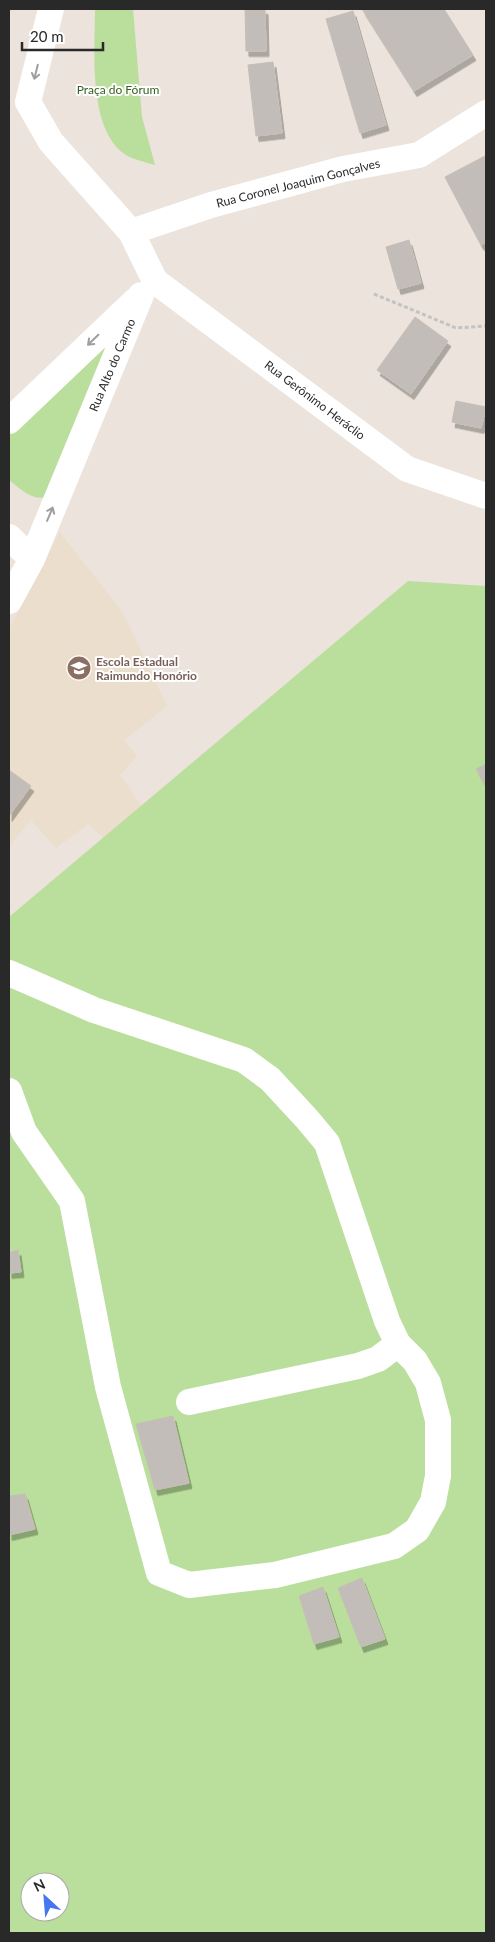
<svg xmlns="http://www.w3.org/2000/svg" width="495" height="1942" viewBox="0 0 495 1942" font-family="Lato,sans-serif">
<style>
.education{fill:#ecdecc}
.green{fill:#bade9b;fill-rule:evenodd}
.building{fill:#c3bdb9;stroke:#c6beb6;filter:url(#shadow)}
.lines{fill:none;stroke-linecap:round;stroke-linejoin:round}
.path{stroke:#c3c3c3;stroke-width:3;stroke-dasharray:4 2.5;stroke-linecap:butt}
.minor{stroke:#fff;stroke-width:26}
.oneway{stroke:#9f9f9f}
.labels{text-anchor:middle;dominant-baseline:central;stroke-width:4;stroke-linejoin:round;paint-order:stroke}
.park-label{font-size:12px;fill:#34621e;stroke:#fff}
.street-label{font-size:12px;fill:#292929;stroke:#fff}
.education-label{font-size:12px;font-weight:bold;fill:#785e54;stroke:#fff;text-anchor:start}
</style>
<defs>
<filter id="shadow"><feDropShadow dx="3" dy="5.5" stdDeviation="0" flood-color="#0004"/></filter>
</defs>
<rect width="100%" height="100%" fill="#ebe3dc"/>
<path class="education" d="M 60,532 L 123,613 L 167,706 L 124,740 L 137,756 L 120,775 L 143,808 L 107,841 L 88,824 L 56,848 L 31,820 L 9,846 L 9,629 Z"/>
<path class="green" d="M 95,9 L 133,9 L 142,117 L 155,165 C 146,162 134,160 126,155 C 87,130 95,49 95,9 Z
M 129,306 L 46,496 C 35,503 18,487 9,480 L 9,407 Z
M 408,581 L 486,586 L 486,1933 L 9,1933 L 9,917 ZM 30,1882 L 60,1882 L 60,1912 L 30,1912 Z"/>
<path class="building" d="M 245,9 L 265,9 L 266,51 L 246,51 Z
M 362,9 L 444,9 L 473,55 L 414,91 Z
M 353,11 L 386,125 L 360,133 L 326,19 Z
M 273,62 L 282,133 L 256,136 L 248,65 Z
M 485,156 L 486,160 L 486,242 L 481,245 L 445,177 Z
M 409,240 L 421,283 L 398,289 L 386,247 Z
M 415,317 L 448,341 L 411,394 L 377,370 Z
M 456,401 L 486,407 L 481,428 L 452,422 Z
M 486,764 L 486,786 L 476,769 Z
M 9,770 L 31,786 L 9,816 Z
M 18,1250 L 21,1272 L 9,1273 L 9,1253 Z
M 173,1416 L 189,1483 L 155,1490 L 136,1424 Z
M 25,1494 L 35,1529 L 9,1535 L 9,1496 Z
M 362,1578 L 385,1639 L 361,1647 L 338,1588 Z
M 323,1587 L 339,1637 L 314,1644 L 299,1596 Z"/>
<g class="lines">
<path class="path" d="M 374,294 L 456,328 L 486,326"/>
<path class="minor" d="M 28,102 L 51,142 L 131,232 L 155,281 L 407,469 L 486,496
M 28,102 L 51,9
M 131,232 L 211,205 L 343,169 L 419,155 L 486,113
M 9,421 L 135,301
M 9,537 L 32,559
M 9,601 L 32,559 L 141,295
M 9,973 L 94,1010 L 244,1060 L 270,1079 L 307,1119 L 327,1143 L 387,1321 L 398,1344 L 415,1361 L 428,1383 L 438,1420 L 438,1476 L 433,1502 L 417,1530 L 394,1546 L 275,1575 L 189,1585 L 159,1573 L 108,1387 L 72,1201 L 24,1132 L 9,1091
M 189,1402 L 358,1366 L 378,1359 L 398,1344"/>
</g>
<defs><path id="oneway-shaft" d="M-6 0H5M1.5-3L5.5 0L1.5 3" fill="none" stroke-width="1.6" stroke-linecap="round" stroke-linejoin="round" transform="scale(1.25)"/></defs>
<g class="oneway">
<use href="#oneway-shaft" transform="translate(36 72) rotate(104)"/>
<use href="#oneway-shaft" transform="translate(93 340) rotate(136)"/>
<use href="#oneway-shaft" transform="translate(50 514) rotate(-67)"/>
</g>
<defs>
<symbol id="school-disc" viewBox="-11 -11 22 22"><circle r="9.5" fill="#8d6e63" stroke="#fff"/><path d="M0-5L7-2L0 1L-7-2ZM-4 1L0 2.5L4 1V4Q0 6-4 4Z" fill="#fff"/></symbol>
</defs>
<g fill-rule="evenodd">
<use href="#school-disc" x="65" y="654" width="28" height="28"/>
</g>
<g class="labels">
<g class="park-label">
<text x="118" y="89">Praça do Fórum</text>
</g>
<g class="street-label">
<text transform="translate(298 183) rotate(-14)">Rua Coronel Joaquim Gonçalves</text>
<text transform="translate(112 365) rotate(-67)">Rua Alto do Carmo</text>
<text transform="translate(315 400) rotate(37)">Rua Gerônimo Heráclio</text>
</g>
<g class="education-label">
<text x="96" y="661">Escola Estadual<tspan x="96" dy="14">Raimundo Honório</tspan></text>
</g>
</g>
<rect width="495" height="1942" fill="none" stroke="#292929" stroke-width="20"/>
<g transform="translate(45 1897) rotate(334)"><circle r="24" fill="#ffffff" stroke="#a9a9a9"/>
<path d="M0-4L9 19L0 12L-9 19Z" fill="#4578ef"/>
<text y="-8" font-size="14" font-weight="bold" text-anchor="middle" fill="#292929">N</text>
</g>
<path d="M22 42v8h81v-8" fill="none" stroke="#292929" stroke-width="2.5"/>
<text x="30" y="42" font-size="15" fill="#292929" stroke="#ffffff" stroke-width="4" paint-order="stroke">20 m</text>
</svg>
